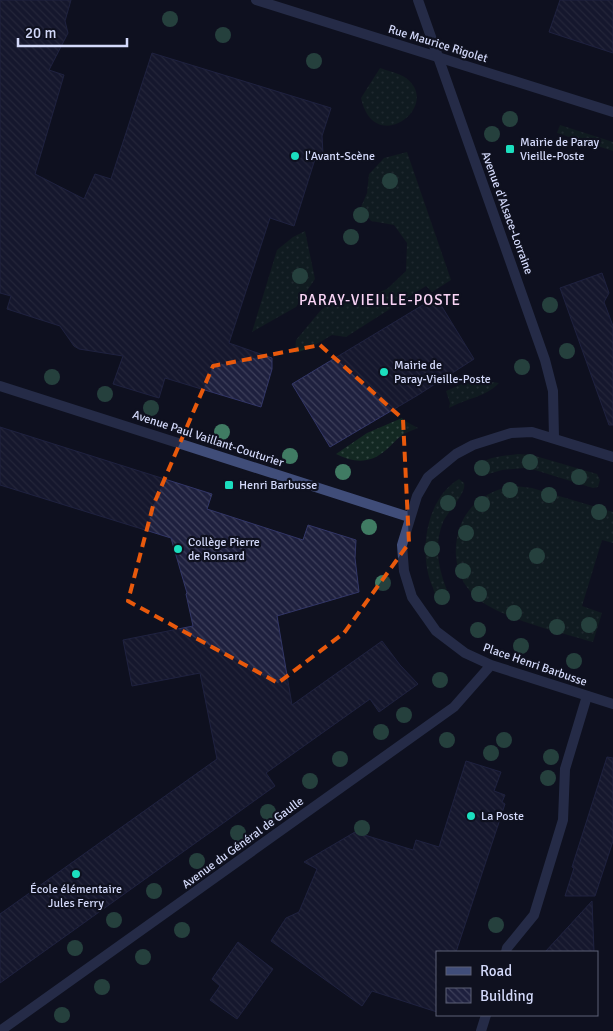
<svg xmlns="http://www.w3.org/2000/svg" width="613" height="1031" viewBox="0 0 613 1031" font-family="Signika,sans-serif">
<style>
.grass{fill:url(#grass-dots)}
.building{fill:url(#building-back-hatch);stroke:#323667}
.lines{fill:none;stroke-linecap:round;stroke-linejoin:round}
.minor{stroke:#404d79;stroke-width:10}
.tertiary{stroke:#404d79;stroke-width:10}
.tree{fill:#407b63}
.marked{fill:none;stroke:#e8590c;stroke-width:4;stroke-dasharray:10 6;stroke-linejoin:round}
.poi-dot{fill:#1bdebe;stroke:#0f111f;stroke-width:2}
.labels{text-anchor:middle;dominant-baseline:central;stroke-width:4.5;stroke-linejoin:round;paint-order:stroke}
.street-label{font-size:12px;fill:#d3d9fa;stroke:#0f111f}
.poi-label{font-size:12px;fill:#d3d9fa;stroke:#0f111f;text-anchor:start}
.quarter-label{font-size:15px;letter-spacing:1px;fill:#fad5f6;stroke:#0f111f}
</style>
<defs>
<pattern id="grass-dots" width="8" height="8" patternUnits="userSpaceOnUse" patternTransform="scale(1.25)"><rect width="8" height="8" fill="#132822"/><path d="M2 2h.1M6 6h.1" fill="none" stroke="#344743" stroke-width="1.8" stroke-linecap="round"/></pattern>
<pattern id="building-back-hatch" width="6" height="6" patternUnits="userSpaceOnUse" patternTransform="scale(1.25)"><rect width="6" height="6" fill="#1e203e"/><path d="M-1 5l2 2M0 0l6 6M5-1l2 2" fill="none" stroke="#3e405b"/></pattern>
</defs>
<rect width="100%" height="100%" fill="#0f111f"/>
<path class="grass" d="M 380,68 C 388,71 399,73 406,78 C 443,106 374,158 361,98 Z
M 560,125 L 613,142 L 613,151 L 557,133 Z
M 407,152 L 451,280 L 432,292 L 426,286 L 346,337 L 332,335 L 310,348 L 295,353 L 296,340 L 321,310 L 332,302 L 344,298 L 363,299 L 387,289 L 406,271 L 407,243 L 394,225 L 371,221 L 361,207 L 367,193 L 369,174 L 372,171 L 384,158 Z
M 305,231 L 315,279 L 296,307 L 252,332 L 277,250 L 293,237 Z
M 485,381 L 499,383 C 486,397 465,399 449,408 L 450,403 L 446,391 L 464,383 Z
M 402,418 L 405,421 L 418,428 C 413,430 408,432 404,434 C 397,438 392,445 386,450 C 370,464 354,463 336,454 L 367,433 Z
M 518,454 L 532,455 L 597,474 L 600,480 L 598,487 L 593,488 L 535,470 L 524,468 L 502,470 L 485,475 L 481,474 L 477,468 C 484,456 505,456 518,454 Z
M 459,479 L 464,483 C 467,493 448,511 443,522 C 433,547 439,573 450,597 L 448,602 L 443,604 C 437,601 435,594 433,588 C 418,555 425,499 459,479 Z
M 515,486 L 532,488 L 613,512 L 613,543 L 602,540 L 582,606 L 602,613 L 593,642 C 563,633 498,618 476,597 C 455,579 451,549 461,524 C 470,502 492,488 515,486 Z"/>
<path class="building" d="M 0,0 L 71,0 L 65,21 L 68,33 L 49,70 L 64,75 L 35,174 L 84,199 L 95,174 L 111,179 L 152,53 L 331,108 L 322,136 L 323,154 L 315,159 L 294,226 L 270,218 L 229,343 L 272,358 L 272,369 L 261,407 L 165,378 L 159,398 L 113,384 L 123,356 L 79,349 L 74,346 L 60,326 L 7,309 L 11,296 L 0,293 Z
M 560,0 L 613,0 L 613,53 L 549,32 Z
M 602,273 L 609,293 L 604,302 L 613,326 L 613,425 L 609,425 L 560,288 Z
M 436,297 L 474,359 L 418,395 L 330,447 L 292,384 Z
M 0,427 L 212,494 L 207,509 L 303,540 L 308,525 L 356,540 L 355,558 L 359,592 L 277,616 L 292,705 L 382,641 L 400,665 L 418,684 L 379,712 L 370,699 L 266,773 L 275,786 L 0,983 L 0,914 L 217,759 L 200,673 L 132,686 L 123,640 L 193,626 L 186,594 L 187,593 L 171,538 L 0,485 Z
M 607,757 L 613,758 L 613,841 L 595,896 L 565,896 L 574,868 L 572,867 Z
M 466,761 L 501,772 L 494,791 L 505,795 L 502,802 L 505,804 L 456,952 L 437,952 L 437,1012 L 372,991 L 362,1006 L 271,941 L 286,918 L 299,912 L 317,869 L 304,862 L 355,832 L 413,850 L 416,840 L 439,847 Z
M 592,901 L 594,952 L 545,952 Z
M 238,942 L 273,969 L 237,1019 L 210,1000 L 220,986 L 212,979 Z"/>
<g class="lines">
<path class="minor" d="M 256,0 L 613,112
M 506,952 L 507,948 L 534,915 L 563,820 L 565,769 L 587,696
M 481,1031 L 486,1015"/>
<path class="tertiary" d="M 418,0 L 545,360 L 553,391 L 554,438
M 0,386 L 409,517
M 613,457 L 532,432 L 511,433 L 473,445 L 456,454 L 428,477 L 417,496 L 402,545 L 404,571 L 412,597 L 436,631 L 465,653 L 491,665 L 613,704
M 0,1031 L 454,707 L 491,665"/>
</g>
<g class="tree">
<circle cx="170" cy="19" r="8"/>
<circle cx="223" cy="35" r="8"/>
<circle cx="314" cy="61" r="8"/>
<circle cx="510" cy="119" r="8"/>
<circle cx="492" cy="134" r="8"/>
<circle cx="390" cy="181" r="8"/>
<circle cx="361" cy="215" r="8"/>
<circle cx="351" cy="237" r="8"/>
<circle cx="300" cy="276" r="8"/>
<circle cx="550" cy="305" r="8"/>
<circle cx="567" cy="351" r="8"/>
<circle cx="522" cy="367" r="8"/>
<circle cx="52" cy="377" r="8"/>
<circle cx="105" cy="394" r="8"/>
<circle cx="151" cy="408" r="8"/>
<circle cx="222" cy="432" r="8"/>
<circle cx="290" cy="456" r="8"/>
<circle cx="530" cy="462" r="8"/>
<circle cx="482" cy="468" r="8"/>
<circle cx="343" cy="472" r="8"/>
<circle cx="579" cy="477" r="8"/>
<circle cx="510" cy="490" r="8"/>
<circle cx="549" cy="495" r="8"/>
<circle cx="448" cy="503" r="8"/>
<circle cx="482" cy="504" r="8"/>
<circle cx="599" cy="512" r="8"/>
<circle cx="369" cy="527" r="8"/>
<circle cx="466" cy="533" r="8"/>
<circle cx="432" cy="549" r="8"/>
<circle cx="537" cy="556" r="8"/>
<circle cx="463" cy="571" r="8"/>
<circle cx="383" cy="583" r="8"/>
<circle cx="479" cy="594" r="8"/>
<circle cx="442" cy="597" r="8"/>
<circle cx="514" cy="613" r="8"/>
<circle cx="589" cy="625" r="8"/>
<circle cx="557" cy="627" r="8"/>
<circle cx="478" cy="630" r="8"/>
<circle cx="521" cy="646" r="8"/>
<circle cx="574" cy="661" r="8"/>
<circle cx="440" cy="680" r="8"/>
<circle cx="404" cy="715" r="8"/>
<circle cx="381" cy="732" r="8"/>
<circle cx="447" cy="740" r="8"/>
<circle cx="504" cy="740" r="8"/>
<circle cx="491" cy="753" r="8"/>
<circle cx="551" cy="757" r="8"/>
<circle cx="340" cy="759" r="8"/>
<circle cx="548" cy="778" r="8"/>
<circle cx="310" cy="781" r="8"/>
<circle cx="268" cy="812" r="8"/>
<circle cx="362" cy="828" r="8"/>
<circle cx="238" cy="833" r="8"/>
<circle cx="197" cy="861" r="8"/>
<circle cx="154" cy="891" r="8"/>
<circle cx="114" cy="920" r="8"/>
<circle cx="496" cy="925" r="8"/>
<circle cx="182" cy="930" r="8"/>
<circle cx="75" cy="948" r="8"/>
<circle cx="143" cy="957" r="8"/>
<circle cx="102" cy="987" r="8"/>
<circle cx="62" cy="1015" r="8"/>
</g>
<path d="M0 0H613V1031H0ZM 320,345 L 403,419 L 409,543 L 344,633 L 278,683 L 128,601 L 153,506 L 213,366 Z" fill="#0f111f" fill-opacity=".55" fill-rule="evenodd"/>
<path class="marked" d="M 320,345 L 403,419 L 409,543 L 344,633 L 278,683 L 128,601 L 153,506 L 213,366 Z"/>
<g class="poi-dot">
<rect x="505" y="144" width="10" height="10" rx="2.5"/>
<circle cx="295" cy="156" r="5"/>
<circle cx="384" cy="372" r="5"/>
<rect x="224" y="480" width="10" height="10" rx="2.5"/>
<circle cx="178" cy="549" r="5"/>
<circle cx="471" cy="816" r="5"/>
<circle cx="76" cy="874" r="5"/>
</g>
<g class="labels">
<g class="street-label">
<text transform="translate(438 44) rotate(17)">Rue Maurice Rigolet</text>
<text transform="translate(507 213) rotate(70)">Avenue d'Alsace-Lorraine</text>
<text transform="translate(208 439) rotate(18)">Avenue Paul Vaillant-Couturier</text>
<text transform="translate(535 665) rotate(19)">Place Henri Barbusse</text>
<text transform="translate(243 843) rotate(-36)">Avenue du Général de Gaulle</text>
</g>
<g class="poi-label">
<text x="520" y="142">Mairie de Paray<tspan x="520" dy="14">Vieille-Poste</tspan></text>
<text x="305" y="156">l'Avant-Scène</text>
<text x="394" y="365">Mairie de<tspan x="394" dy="14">Paray-Vieille-Poste</tspan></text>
<text x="239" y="485">Henri Barbusse</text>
<text x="188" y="542">Collège Pierre<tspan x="188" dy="14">de Ronsard</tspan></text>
<text x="481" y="816">La Poste</text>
<text x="76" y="889" text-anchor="middle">École élémentaire<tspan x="76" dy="14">Jules Ferry</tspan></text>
</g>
<g class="quarter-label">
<text x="380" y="300">PARAY-VIEILLE-POSTE</text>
</g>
</g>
<rect x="436" y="951" width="162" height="65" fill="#0f111f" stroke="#5d6177"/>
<rect x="446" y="967" width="25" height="8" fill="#404d79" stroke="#5d6177"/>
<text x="480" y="976" font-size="15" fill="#d3d9fa">Road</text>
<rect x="446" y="988" width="25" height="15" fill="url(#building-back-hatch)" stroke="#5d6177"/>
<text x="480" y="1001" font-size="15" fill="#d3d9fa">Building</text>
<path d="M18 38v8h109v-8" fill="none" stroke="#d3d9fa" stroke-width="2.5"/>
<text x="25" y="38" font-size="15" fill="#d3d9fa" stroke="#0f111f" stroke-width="4" paint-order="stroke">20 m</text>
</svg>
